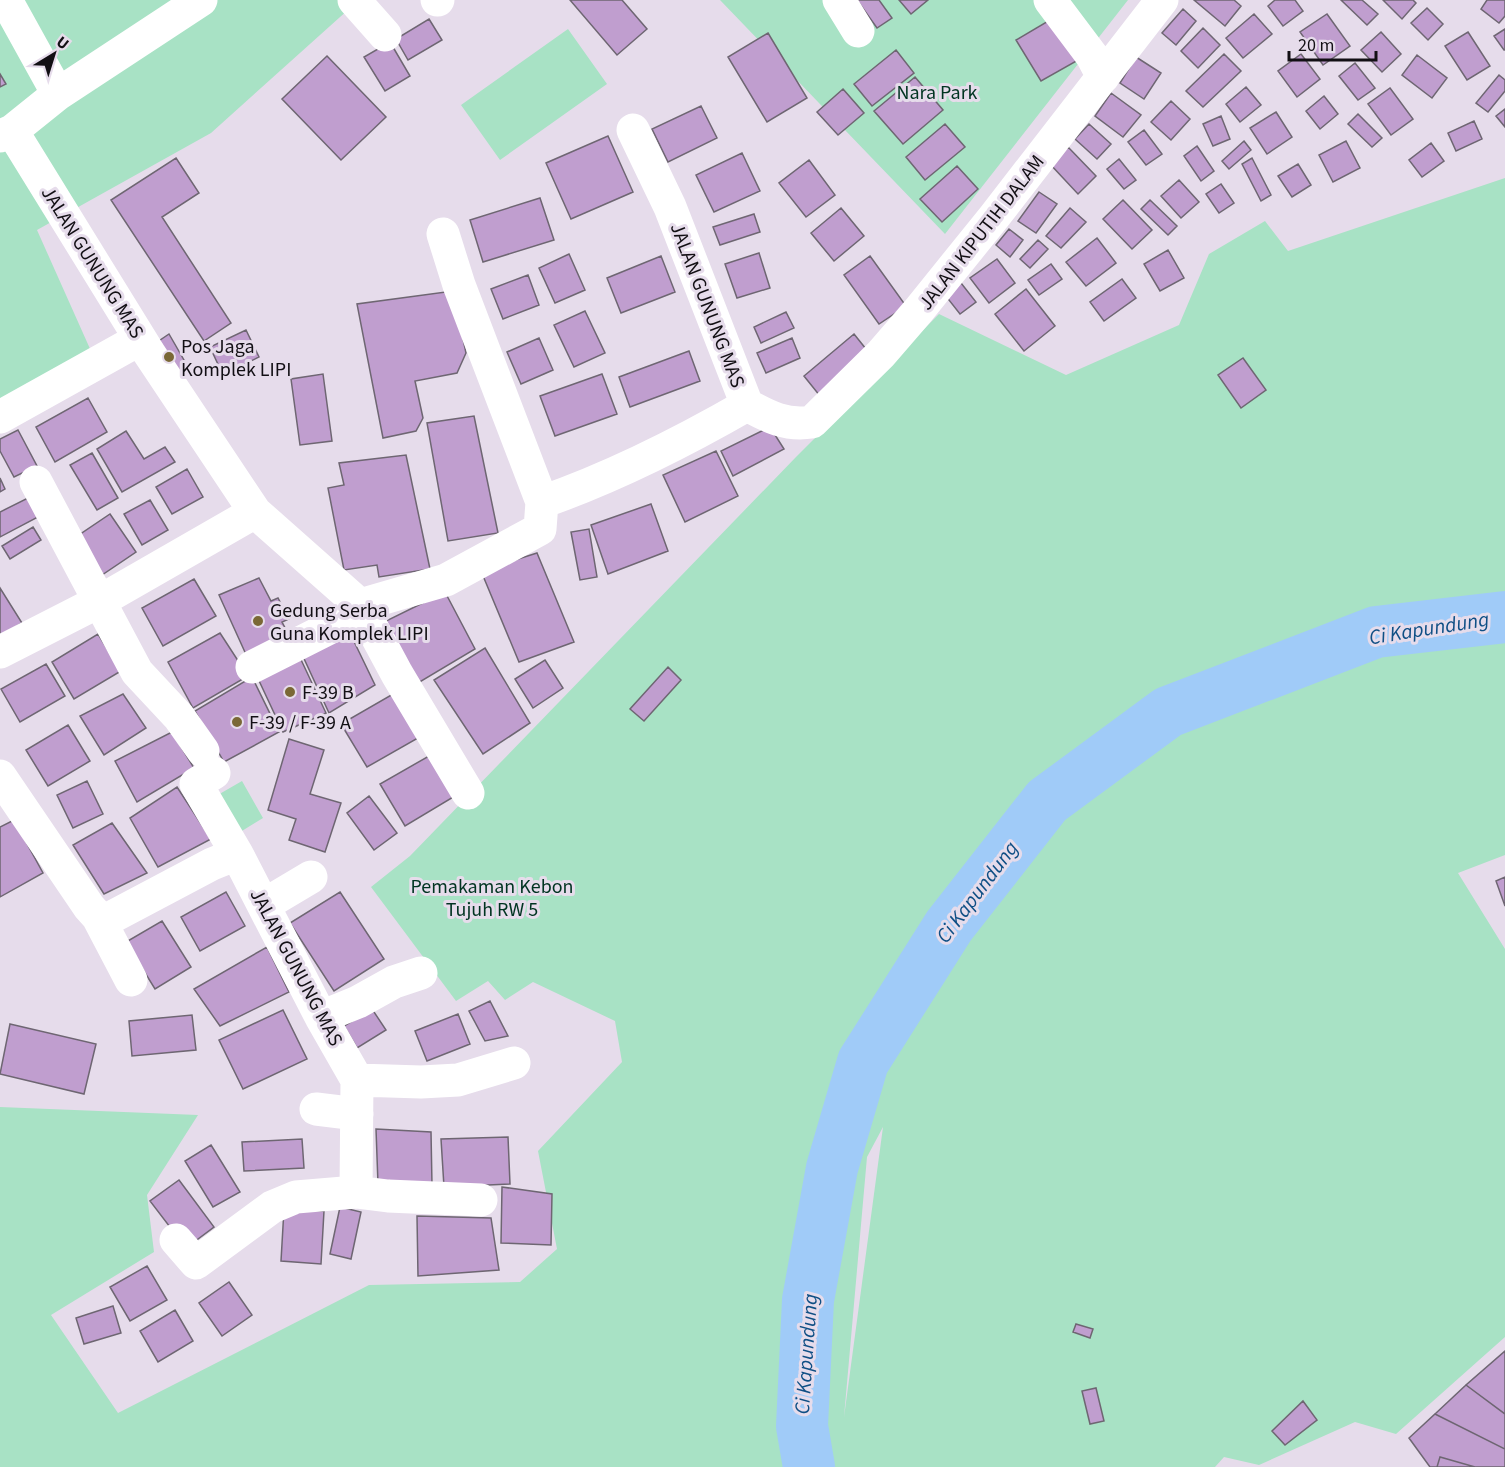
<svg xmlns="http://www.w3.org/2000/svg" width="1505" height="1467" font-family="'Source Sans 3',sans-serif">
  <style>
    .green { fill: #a8e2c5; fill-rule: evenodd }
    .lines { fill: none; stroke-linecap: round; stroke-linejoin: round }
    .river { stroke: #a0cbf8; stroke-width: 52 }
    .building { fill: #c09ecf; stroke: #6e6672; stroke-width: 1.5 }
    .minor { stroke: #fff; stroke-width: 33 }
    .poi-dot { fill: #7a6836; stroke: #e6dceb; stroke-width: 2 }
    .labels { text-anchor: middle; stroke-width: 6; stroke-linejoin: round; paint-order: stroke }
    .park-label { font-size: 20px; fill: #003421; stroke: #e6dceb }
    .street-label { font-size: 20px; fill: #120f14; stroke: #e6dceb }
    .poi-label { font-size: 20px; fill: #120f14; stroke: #e6dceb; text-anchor: start }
    .water-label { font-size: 21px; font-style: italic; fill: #0f4f85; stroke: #e6dceb }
  </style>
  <rect width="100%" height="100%" fill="#e6dceb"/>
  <path class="green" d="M0,0H359L211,133L37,230L91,351L0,404Z
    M720,0H1128L945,234Z
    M568,29L607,84L500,160L461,105Z
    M1505,178V855L1458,873L1505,949V1337L1396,1434L1355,1422L1259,1465L1224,1457L1215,1467H0V1107L198,1115L147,1195L154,1252L51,1315L118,1413L369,1285L520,1282L557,1249L538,1151L622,1062L615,1021L533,982L505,1000L488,981L456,1001L371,887L410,856L796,457L939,314L1066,375L1179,325L1209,254L1265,221L1288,251ZM883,1127L844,1417L867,1157Z
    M242,781L263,818L237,834L216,796Z"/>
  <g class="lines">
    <path class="river" d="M809,1467L802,1426L808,1300L832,1168L863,1062L949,926L1047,801L1168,712L1376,632L1505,617"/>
  </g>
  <path class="building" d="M570,0H622L647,29L617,55Z
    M857,0H879L892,18L877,28Z
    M899,0H928L911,14Z
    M1194,0H1234L1241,6L1225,26Z
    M1275,0H1295L1303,11L1283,26L1268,6Z
    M1341,0H1362L1378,14L1367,25Z
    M1383,0H1413L1416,3L1402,19Z
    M1487,0H1505V16L1499,23L1481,9Z
    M1427,8L1443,24L1428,40L1411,23Z
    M1183,9L1196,21L1176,45L1162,33Z
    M1254,14L1272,34L1243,58L1226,38Z
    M1327,14L1350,46L1323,65L1300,32Z
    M1055,17L1080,59L1041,81L1016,40Z
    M429,19L442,40L408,60L396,39Z
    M1203,28L1220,45L1198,68L1181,51Z
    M1505,29V50H1504L1494,36Z
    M1381,32L1401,54L1382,72L1361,50Z
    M1468,32L1490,66L1467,80L1445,46Z
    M768,33L807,98L767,122L728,57Z
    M390,42L410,76L385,91L364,57Z
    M896,50L914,73L872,106L854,84Z
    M1224,54L1241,71L1203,107L1186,91Z
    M1301,54L1320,79L1297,97L1278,71Z
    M1417,55L1447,78L1432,98L1402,75Z
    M327,56L386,117L341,160L282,99Z
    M1136,57L1161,73L1144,99L1120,83Z
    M1355,63L1375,88L1358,100L1339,76Z
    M0,74L6,84L0,87Z
    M1499,75L1505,80V91L1488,112L1476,103Z
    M915,77L943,110L903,144L874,111Z
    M1246,87L1261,105L1240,122L1226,104Z
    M1390,88L1413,119L1391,135L1368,104Z
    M843,89L864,113L838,135L817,112Z
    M1111,93L1141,115L1123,137L1095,116Z
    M1324,96L1338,114L1320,129L1306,111Z
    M1171,101L1190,119L1171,140L1151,122Z
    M701,106L717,138L668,162L652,129Z
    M1505,109V127L1496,116Z
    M1276,112L1292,137L1267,154L1250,128Z
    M1358,114L1382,138L1372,147L1348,124Z
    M1221,116L1230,139L1213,146L1203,124Z
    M1474,121L1482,139L1456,151L1448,133Z
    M945,124L965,147L925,180L906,157Z
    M1089,124L1111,144L1097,159L1075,139Z
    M1144,130L1162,154L1146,165L1128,142Z
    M608,136L633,192L571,219L546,163Z
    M1244,141L1251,150L1229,169L1222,161Z
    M1346,141L1360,168L1333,182L1319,155Z
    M1431,143L1444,161L1422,177L1409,160Z
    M1197,146L1214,171L1201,181L1184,156Z
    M1068,147L1096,176L1078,194L1050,164Z
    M742,153L760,191L714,212L696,175Z
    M176,158L199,193L162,217L231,323L204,341L111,200Z
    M1252,158L1271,195L1261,201L1242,164Z
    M1119,159L1136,180L1124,189L1107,169Z
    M809,160L835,195L806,217L779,183Z
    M1298,164L1311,185L1292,197L1278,176Z
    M957,166L978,189L942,222L920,199Z
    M1179,180L1199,202L1181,218L1161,196Z
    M1221,184L1234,203L1219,213L1206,194Z
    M1039,192L1057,204L1036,233L1018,221Z
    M540,198L554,240L483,262L470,220Z
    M1123,200L1152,230L1132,249L1103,219Z
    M1150,200L1177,226L1168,235L1141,209Z
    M841,208L864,236L834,261L811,233Z
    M1070,208L1086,222L1061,248L1046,236Z
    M754,214L760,232L720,245L713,227Z
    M1009,229L1023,240L1010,257L996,245Z
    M1097,238L1116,263L1086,286L1066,262Z
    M1038,240L1048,249L1030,268L1020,259Z
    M1168,250L1184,278L1160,291L1144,264Z
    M759,253L770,288L737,298L725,264Z
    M569,254L585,290L555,303L539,268Z
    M661,256L675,292L621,313L607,278Z
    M870,256L906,306L879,324L844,275Z
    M997,259L1015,283L989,303L970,278Z
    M1051,264L1062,279L1039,295L1028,280Z
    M528,275L539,305L503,319L491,289Z
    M1122,279L1136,298L1104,321L1090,302Z
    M961,283L976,302L960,314L945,295Z
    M1026,289L1055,326L1024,351L995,314Z
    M453,291L466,353L457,373L415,381L423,418L416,431L383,438L357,304Z
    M585,311L605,353L574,367L554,325Z
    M786,312L794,328L761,343L754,327Z
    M246,330L259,357L223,375L210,347Z
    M169,334L188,367L170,379L150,347Z
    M854,334L870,354L820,396L804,376Z
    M539,338L553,370L521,384L507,352Z
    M792,338L800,358L766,373L757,353Z
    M689,351L700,381L630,407L619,377Z
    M1243,358L1266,390L1241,408L1218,375Z
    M323,374L332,441L300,445L291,379Z
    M602,374L617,414L555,436L540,396Z
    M88,398L107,432L55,462L36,427Z
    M474,416L498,533L448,541L427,423Z
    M770,427L784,449L733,476L721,451Z
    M18,430L37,466L14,477L0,451V439Z
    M126,431L144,459L165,447L175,462L122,492L97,449Z
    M716,451L738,496L685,522L663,475Z
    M92,453L118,498L97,510L70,465Z
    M406,455L430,569L379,577L377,565L344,570L328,488L344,485L339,463Z
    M187,469L203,497L172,514L156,487Z
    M0,478L5,489L0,492Z
    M28,498L38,517L0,537V512Z
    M150,500L168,530L142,545L124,514Z
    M651,504L668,551L608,574L591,525Z
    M110,514L136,552L102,575L76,537Z
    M33,527L41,540L10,559L2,546Z
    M589,529L597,577L580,580L571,532Z
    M537,553L574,642L519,662L481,571Z
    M259,578L271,601L278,598L289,619L282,622L291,639L249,661L219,595Z
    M194,579L216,616L163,646L142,608Z
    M0,588L22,623L0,637Z
    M445,592L475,649L418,683L386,621Z
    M348,629L375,685L329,713L301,652Z
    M220,633L248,676L193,708L168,662Z
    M98,634L121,671L74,699L52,662Z
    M485,648L530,723L483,754L434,680Z
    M296,649L326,713L283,732L254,670Z
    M545,660L563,688L533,708L515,679Z
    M46,664L65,696L20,722L1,689Z
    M668,667L681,680L644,721L630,709Z
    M252,677L279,732L224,762L195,711Z
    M123,694L146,728L104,755L80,716Z
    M393,694L418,738L367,767L341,724Z
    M68,725L90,761L48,786L26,750Z
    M172,732L194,768L137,802L115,761Z
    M289,739L324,750L310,794L341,803L325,852L289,840L296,819L268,810Z
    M436,752L460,793L405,826L380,784Z
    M87,781L103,814L73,828L57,795Z
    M177,787L211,839L158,867L130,818Z
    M369,796L397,833L374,850L347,813Z
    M14,820L43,873L0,897V827Z
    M112,823L147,873L104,894L73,845Z
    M1505,877V906L1496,881Z
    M226,892L245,926L200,951L181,917Z
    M340,892L384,959L334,991L290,923Z
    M162,921L191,967L155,989L126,942Z
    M267,947L289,992L220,1026L194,989Z
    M490,1001L508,1036L485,1041L469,1011Z
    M372,1009L386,1030L357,1048L344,1026Z
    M283,1010L307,1059L243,1089L219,1040Z
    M458,1014L470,1044L427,1061L415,1031Z
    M192,1015L196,1050L132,1056L129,1021Z
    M10,1024L96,1044L84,1094L0,1074Z
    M376,1129L431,1132L432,1185L378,1184Z
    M508,1137L510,1184L444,1187L441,1139Z
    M302,1139L304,1168L244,1171L242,1142Z
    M211,1145L240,1192L213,1207L185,1161Z
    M179,1180L214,1227L186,1248L150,1201Z
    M502,1187L552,1194L551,1245L501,1243Z
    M340,1207L361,1212L351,1259L330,1254Z
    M284,1209L324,1211L321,1264L281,1261Z
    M417,1216L491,1218L499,1270L418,1276Z
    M147,1266L167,1300L130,1321L110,1287Z
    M229,1282L252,1315L222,1336L199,1303Z
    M113,1306L121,1333L84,1344L76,1318Z
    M175,1310L193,1341L158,1362L140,1331Z
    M1076,1324L1093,1329L1090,1338L1073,1332Z
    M1505,1351V1414L1466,1385Z
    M1466,1385L1505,1414V1449L1435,1414Z
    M1096,1388L1104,1421L1090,1424L1082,1391Z
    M1303,1401L1317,1420L1285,1445L1272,1431Z
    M1435,1414L1505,1449V1467H1475L1440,1457L1437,1467H1430L1409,1438Z
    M1440,1457L1475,1467H1437Z"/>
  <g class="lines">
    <path class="minor" d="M6,0L58,94
      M354,0L385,35
      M437,0H438
      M839,0L858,31
      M1050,0L1092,56L1103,77
      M12,131L149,353L255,512L360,605L397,674L468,793
      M0,136L12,131L58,94L201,0
      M747,405C769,417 786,426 812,422L881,354L919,310L994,217L1162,0
      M0,417L140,339
      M36,482L137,672L179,717L203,751
      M542,502C614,477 681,443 747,405L670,207L633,130
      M360,605L446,580L540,529L542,502L459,285L443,234
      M0,652L100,601L255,512
      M252,667L363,611
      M214,773L196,784L237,854
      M0,776L89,907L98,917L110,918L212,864L237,854L321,1017L357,1080L356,1192
      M264,905L311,877
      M98,917L131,980
      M321,1017L358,1002L394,982L421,973
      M357,1080L421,1082L458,1080L514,1063
      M316,1109L357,1114
      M176,1240L196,1263L272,1207L296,1197L356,1192L388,1196L481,1200"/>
  </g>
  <g class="poi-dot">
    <circle cx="169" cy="357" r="6"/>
    <circle cx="258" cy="621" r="6"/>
    <circle cx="290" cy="692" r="6"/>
    <circle cx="237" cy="722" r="6"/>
  </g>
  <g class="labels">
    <g class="park-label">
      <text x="937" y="99">Nara Park</text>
      <text x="492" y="893">Pemakaman Kebon<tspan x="492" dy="23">Tujuh RW 5</tspan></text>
    </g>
    <g class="street-label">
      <text transform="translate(981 232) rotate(-52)" y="7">JALAN KIPUTIH DALAM</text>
      <text transform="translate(93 262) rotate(58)" y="7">JALAN GUNUNG MAS</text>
      <text transform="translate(708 305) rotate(69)" y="7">JALAN GUNUNG MAS</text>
      <text transform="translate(297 967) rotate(62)" y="7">JALAN GUNUNG MAS</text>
    </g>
    <g class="poi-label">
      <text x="181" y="353">Pos Jaga<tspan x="181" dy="23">Komplek LIPI</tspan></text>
      <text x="270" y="617">Gedung Serba<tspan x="270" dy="23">Guna Komplek LIPI</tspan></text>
      <text x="302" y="699">F-39 B</text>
      <text x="249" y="729">F-39 / F-39 A</text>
    </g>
    <g class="water-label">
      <text transform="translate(1429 628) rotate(-9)" y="7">Ci Kapundung</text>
      <text transform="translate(977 892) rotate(-53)" y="7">Ci Kapundung</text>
      <text transform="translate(806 1354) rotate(-86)" y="7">Ci Kapundung</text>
    </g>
  </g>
  <g transform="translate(54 54) rotate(38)" stroke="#e6dceb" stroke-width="4.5" paint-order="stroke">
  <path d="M0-4.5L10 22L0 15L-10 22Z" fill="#120f14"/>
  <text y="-9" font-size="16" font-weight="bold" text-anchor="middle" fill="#120f14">U</text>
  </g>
  <path d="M1289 51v9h87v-9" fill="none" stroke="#120f14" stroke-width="3"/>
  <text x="1298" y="51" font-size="18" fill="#120f14" stroke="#e6dceb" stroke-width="4.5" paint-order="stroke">20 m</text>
</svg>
